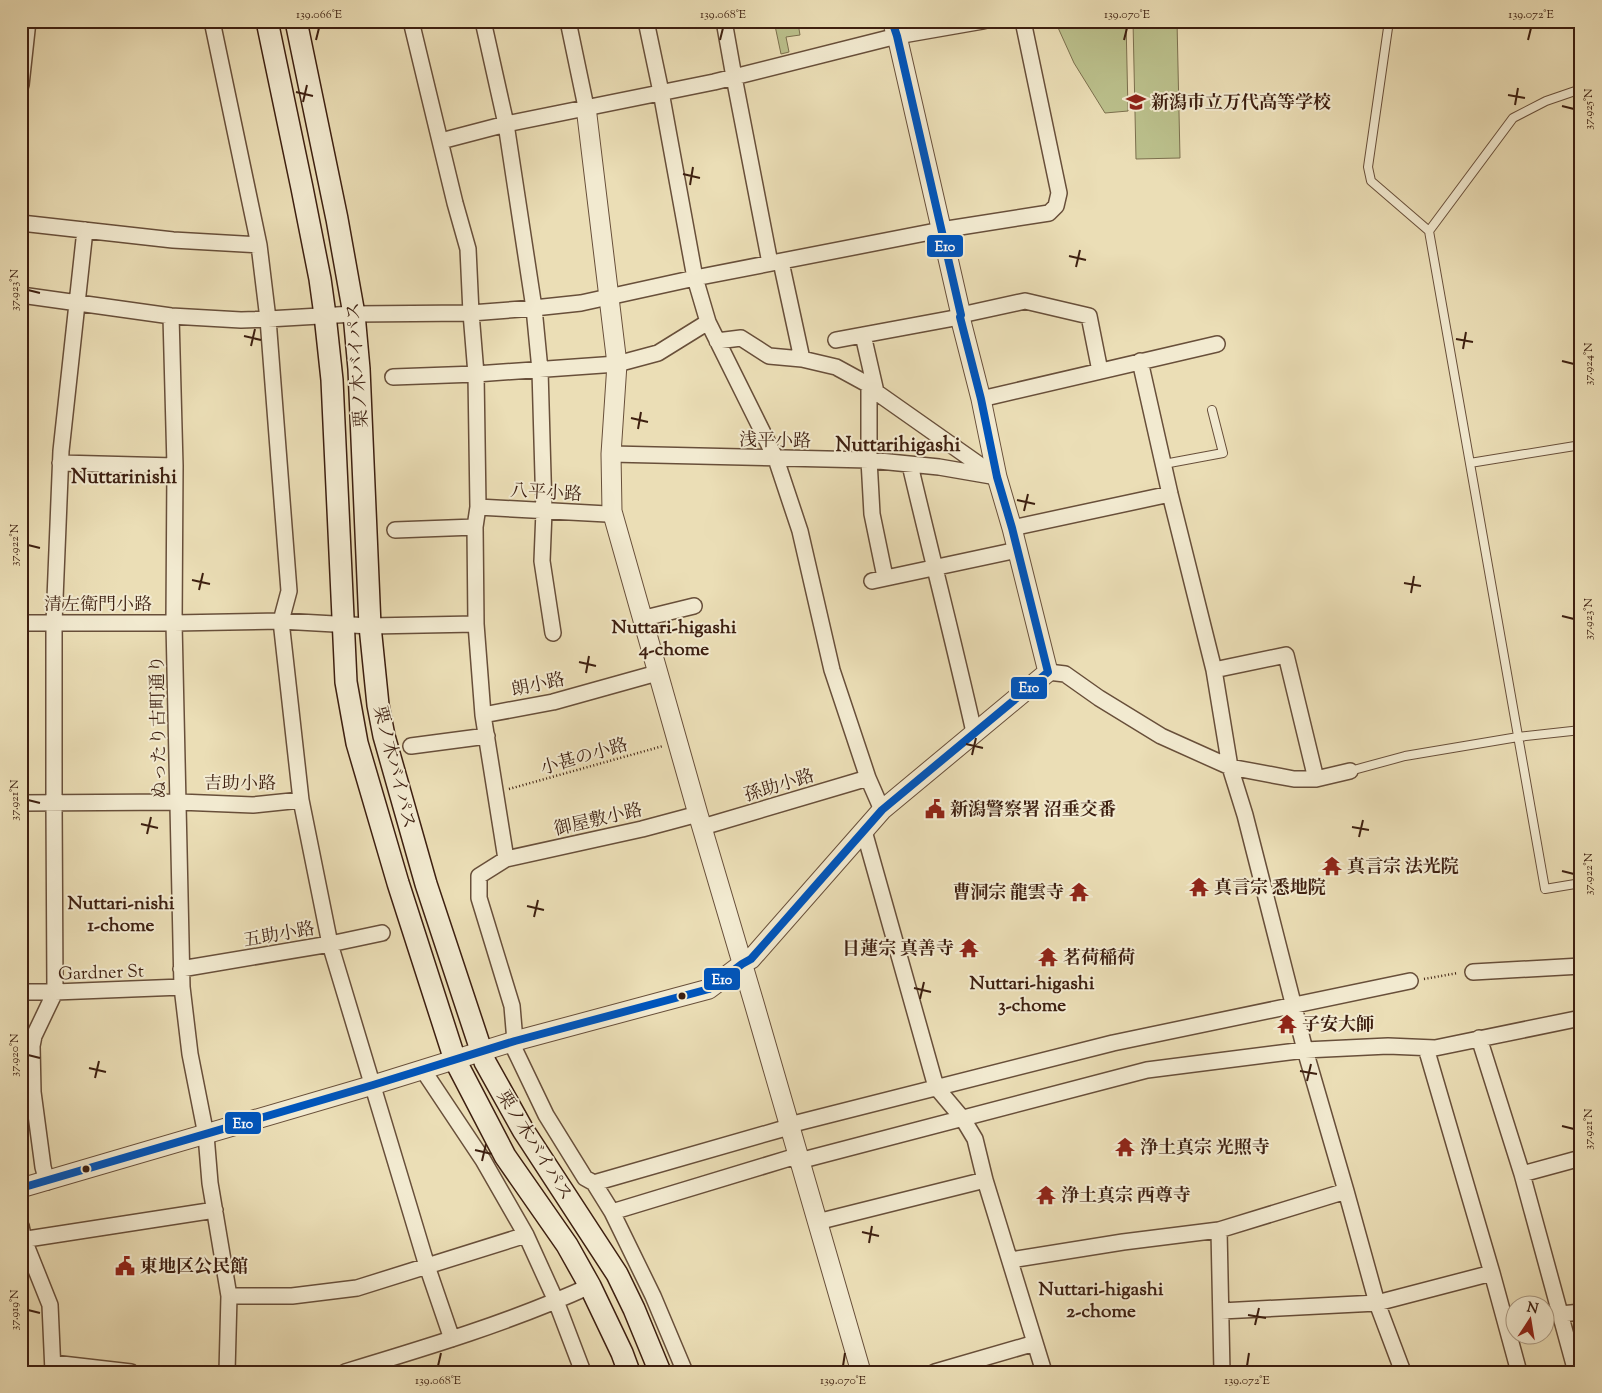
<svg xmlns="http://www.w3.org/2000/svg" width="1602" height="1393" font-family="'Sorts Mill Goudy','Noto Serif JP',serif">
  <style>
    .green { fill: #bbc08c; stroke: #7c704e }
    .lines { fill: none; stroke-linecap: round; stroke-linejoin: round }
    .service-casing { stroke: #684f3a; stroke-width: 10 }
    .minor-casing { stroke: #684f3a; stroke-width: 18 }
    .tertiary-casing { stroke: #684f3a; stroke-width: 21 }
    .secondary-casing { stroke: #3d1f10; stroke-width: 24 }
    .path { stroke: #3d1f10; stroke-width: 2.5; stroke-dasharray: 1 2.5; stroke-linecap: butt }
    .service { stroke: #f2ead0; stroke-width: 8 }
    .minor { stroke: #f2ead0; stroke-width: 15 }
    .tertiary { stroke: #f2ead0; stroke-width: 19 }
    .secondary { stroke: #f2ead0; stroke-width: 21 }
    .bus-1-casing { stroke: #f2ead0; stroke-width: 11 }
    .bus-1 { stroke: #05b; stroke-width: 8 }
    .ticks { fill: none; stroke: #3d1f10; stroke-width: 2 }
    .bus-dot { fill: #3d1f10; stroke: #f2ead0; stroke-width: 2 }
    .labels { text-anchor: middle; stroke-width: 4; stroke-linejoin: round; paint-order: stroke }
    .poi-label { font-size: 18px; font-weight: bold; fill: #3d1f10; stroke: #f2ead0; text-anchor: start }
    .street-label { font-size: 18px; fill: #3d1f10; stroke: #f2ead0 }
    .neighbourhood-label { font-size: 19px; font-weight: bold; fill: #3d1f10; stroke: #f2ead0 }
    .quarter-label { font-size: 20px; font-weight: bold; fill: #3d1f10; stroke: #f2ead0 }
    .line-badge { stroke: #f2ead0; stroke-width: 2 }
    .badge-label { font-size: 14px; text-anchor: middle; font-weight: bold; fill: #fff }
    .neatline { fill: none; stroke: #3d1f10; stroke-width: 2 }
    .ticks-label { font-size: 12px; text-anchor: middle; fill: #3d1f10 }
  </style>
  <rect width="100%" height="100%" fill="#ebdeb6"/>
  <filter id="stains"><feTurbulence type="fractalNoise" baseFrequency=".004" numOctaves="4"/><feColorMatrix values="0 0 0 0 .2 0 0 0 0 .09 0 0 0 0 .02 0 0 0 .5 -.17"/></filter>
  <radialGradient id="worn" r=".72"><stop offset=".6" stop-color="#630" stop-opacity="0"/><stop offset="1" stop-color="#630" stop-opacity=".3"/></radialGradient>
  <path class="green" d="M774,21H805L799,29L800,35L786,37L789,52L781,54Z
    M1055,21H1126L1128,111L1105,113L1074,63Z
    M1133,21H1177L1180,158L1136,159Z"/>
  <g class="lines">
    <defs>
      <path id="service" d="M1389,21L1368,167L1371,181L1429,231
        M1581,89L1546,101L1513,118L1429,231L1545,889L1581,883
        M1470,463L1581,445
        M1164,464L1223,453L1212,410
        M1350,771L1405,756L1518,737L1581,730"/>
      <path id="minor" d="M212,21L259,245L268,319L289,591L281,621L301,800L330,944L427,1266L452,1339
        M411,21L455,203L468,249L471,313L476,374L478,507L475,527L476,624L483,715L506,859
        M483,21L506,124L534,308L540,370L544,511L542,561L553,633
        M568,21L586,107
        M646,21L661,92L695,278L708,322L776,459L800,531L832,670L868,778L882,810
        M724,21L734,77L770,263
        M21,85L28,21
        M441,141L506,124L714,82L897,36L983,21
        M21,223L173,240L259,245
        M781,262L802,359
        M21,295L171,316L241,320L268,319L354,314L471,313L534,308L581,303L695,278L941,230L1049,213L1056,206L1059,193L1023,21
        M961,315L1025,301L1089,316L1100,371
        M171,316L175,466L174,623L182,987L190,1054L206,1135L210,1183L229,1296L227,1372
        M863,335L876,392
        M836,340L960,317
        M717,341L741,338L769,356L802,359L836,367L869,385L876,392L994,475
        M1140,361L1170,494L1214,670L1230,767L1245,815L1305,1050L1346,1191L1377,1303L1403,1372
        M393,377L476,374L617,364L658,353L708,322
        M869,385V460L872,514L885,577
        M981,399L1217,344
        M611,454L869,460L939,467L997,477
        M60,463L175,466
        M910,465C931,554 954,643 974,732
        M478,507L607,514L612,511
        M1012,528L1170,494
        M395,530L475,527
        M872,581L1017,550
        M644,621L649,617L694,606
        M21,623H174L281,621L370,626L476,624
        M1214,670L1286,655L1316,779
        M1048,672L1065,674L1099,698L1161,736L1230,767L1294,779H1316L1350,771
        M483,715L553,702L657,673
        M411,746L487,736
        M21,803L179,802L253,805L301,800
        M864,831L936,1087L963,1119L975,1139L985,1180L1044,1372
        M704,832L706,826L868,778
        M181,969L330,944L382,933
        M1473,972L1581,966
        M21,992H55L182,987
        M1479,1038L1522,1174L1576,1372
        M515,1041L512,1006L479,898V876L506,859L642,829L698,814
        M511,1042L546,1115L585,1178L594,1183L612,1212L653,1296L685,1372
        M1426,1048L1492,1273
        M423,1070L483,1160L526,1235L556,1301L583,1372
        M1522,1174L1581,1158
        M47,1182L43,1167L33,1092L32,1046L34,1036L55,992L54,804V623L57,550L61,451L85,230
        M594,1183L782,1129L789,1125L1113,1043L1410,981
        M612,1212L790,1158L799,1161L1147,1070L1305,1050L1388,1046L1435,1048L1581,1018
        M817,1222L985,1180
        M21,1226L24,1240L50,1305L53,1372
        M21,1240L215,1210
        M1010,1260L1123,1242L1219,1230
        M229,1296H292L357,1288L526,1235
        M1221,1311L1377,1303L1492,1273L1519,1372
        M1561,1314L1581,1312
        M53,1363L131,1372
        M345,1372C428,1347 511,1322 590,1286
        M935,1372L1035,1343
        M1222,1372L1219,1230L1346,1191"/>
      <path id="tertiary" d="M586,107L617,364L611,454L612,511L698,814L754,1003L861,1372
        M21,1188L373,1085L515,1041L709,989L742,964L751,959L882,810L1048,672L1012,528L997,477L981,399L960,317L961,315L897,36L892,21"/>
      <path id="secondary" d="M267,21L302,188L320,279L325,315L332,380L346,682L357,743L398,883L455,1060L505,1156L567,1245L590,1286L622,1353L629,1372
        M296,21L337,219L354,314L359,369L370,626L378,705L384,736L426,884L485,1062L523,1130L617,1274L634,1309L660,1372"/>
    </defs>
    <use href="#service" class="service-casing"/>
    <use href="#minor" class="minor-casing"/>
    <use href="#tertiary" class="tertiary-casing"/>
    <use href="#secondary" class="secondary-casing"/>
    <path class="path" d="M509,789L663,746
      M1424,979L1458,973"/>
    <use href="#service" class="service"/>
    <use href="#minor" class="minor"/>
    <use href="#tertiary" class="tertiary"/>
    <use href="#secondary" class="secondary"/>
    <defs>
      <path id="bus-1" d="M21,1188L373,1085L515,1041L709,989L742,964L751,959L882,810L1048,672L1012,528L997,477L981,399L960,317L961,315L897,36L892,21"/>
    </defs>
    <use href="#bus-1" class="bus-1-casing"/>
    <use href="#bus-1" class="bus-1"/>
  </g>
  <path class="ticks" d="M316,40L319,28M720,40L723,28M1124,40L1127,28M1528,40L1531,28M296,92L313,96M1508,95L1525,98M303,102L307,85M1515,105L1518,88M1562,106L1574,109M683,174L700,178M690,185L693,167M1069,256L1086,260M1076,267L1080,250M28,290L40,293M244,336L261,340M1456,339L1473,342M251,346L255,329M1463,349L1466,332M1562,361L1574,364M631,418L648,422M638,429L641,412M1017,500L1035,504M1024,511L1028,494M28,545L40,548M192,580L210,584M1404,583L1421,586M199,590L203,573M1411,593L1414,576M1562,616L1574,619M579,662L596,666M586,673L589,656M966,744L983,748M972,755L976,738M28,800L40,803M141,824L158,828M1352,827L1369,830M147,834L151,817M1359,837L1363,820M1562,871L1574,874M527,906L544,910M534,917L538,900M914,988L931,992M920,999L924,982M28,1055L40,1058M89,1068L106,1072M1300,1071L1317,1074M95,1078L99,1061M1307,1081L1311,1064M1562,1126L1574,1129M475,1150L492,1154M482,1161L486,1144M862,1232L879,1236M869,1243L872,1226M28,1310L40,1313M1248,1315L1266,1318M1255,1325L1259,1308M438,1366L441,1353M843,1366L845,1353M1247,1366L1249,1353"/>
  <defs>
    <symbol id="school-bare" viewBox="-9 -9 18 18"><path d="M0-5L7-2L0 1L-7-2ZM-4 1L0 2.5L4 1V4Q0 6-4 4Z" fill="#8f2418" stroke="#f2ead0" stroke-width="2.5" paint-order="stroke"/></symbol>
    <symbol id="civic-bare" viewBox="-9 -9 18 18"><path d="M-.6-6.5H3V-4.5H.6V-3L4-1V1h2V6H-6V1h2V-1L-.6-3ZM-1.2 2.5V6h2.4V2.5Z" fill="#8f2418" stroke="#f2ead0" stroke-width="2.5" paint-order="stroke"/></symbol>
    <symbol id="temple-bare" viewBox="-9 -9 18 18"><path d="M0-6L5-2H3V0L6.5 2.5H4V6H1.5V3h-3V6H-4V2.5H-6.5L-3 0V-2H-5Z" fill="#8f2418" stroke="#f2ead0" stroke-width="2.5" paint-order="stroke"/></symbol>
  </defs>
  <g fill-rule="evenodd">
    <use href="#school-bare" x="1122" y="88" width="28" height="28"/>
    <use href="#civic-bare" x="921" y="795" width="28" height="28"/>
    <use href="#temple-bare" x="1318" y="852" width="28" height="28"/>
    <use href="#temple-bare" x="1185" y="873" width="28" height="28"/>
    <use href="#temple-bare" x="1065" y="878" width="28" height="28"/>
    <use href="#temple-bare" x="955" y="934" width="28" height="28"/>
    <use href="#temple-bare" x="1034" y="943" width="28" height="28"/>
    <use href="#temple-bare" x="1273" y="1010" width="28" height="28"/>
    <use href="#temple-bare" x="1111" y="1133" width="28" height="28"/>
    <use href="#temple-bare" x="1032" y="1181" width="28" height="28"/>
    <use href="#civic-bare" x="111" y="1252" width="28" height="28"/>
  </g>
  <g class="bus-dot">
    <circle cx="682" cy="996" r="4.5"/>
    <circle cx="86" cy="1169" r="4.5"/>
  </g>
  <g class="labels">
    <g class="poi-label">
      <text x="1151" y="108">新潟市立万代高等学校</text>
      <text x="950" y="815">新潟警察署 沼垂交番</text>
      <text x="1347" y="872">真言宗 法光院</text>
      <text x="1214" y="893">真言宗 悉地院</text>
      <text x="1064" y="898" text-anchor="end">曹洞宗 龍雲寺</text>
      <text x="954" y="954" text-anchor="end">日蓮宗 真善寺</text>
      <text x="1063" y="963">茗荷稲荷</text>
      <text x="1302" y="1030">子安大師</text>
      <text x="1140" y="1153">浄土真宗 光照寺</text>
      <text x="1061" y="1201">浄土真宗 西尊寺</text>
      <text x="140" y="1272">東地区公民館</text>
    </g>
    <g class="street-label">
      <text transform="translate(357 365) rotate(-94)" y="6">栗ノ木バイパス</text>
      <text transform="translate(775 440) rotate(1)" y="6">浅平小路</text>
      <text transform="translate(546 492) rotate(3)" y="6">八平小路</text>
      <text x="98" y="610">清左衛門小路</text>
      <text transform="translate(538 684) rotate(-12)" y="6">朗小路</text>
      <text transform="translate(158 727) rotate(-91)" y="6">ぬったり古町通り</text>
      <text transform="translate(584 756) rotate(-16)" y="6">小甚の小路</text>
      <text transform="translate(395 767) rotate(76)" y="6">栗ノ木バイパス</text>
      <text x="240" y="789">吉助小路</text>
      <text transform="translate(779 785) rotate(-17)" y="6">孫助小路</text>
      <text transform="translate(598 819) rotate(-13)" y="6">御屋敷小路</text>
      <text transform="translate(279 934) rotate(-10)" y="6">五助小路</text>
      <text transform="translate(101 972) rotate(-2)" y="6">Gardner St</text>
      <text transform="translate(535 1145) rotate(58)" y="6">栗ノ木バイパス</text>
    </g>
    <g class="neighbourhood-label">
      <text x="674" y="633">Nuttari-higashi<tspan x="674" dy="22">4-chome</tspan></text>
      <text x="121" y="909">Nuttari-nishi<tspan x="121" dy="22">1-chome</tspan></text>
      <text x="1032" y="989">Nuttari-higashi<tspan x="1032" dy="22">3-chome</tspan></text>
      <text x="1101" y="1295">Nuttari-higashi<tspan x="1101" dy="22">2-chome</tspan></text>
    </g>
    <g class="quarter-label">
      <text x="898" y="451">Nuttarihigashi</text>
      <text x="124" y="483">Nuttarinishi</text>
    </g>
  </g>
  <g class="line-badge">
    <rect x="926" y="234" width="38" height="24" rx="5" fill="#05b"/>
    <rect x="1010" y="676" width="38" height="24" rx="5" fill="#05b"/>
    <rect x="703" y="967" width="38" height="24" rx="5" fill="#05b"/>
    <rect x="224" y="1111" width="38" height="24" rx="5" fill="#05b"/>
  </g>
  <g class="badge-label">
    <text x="945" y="251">E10</text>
    <text x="1029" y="692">E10</text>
    <text x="722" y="984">E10</text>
    <text x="243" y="1128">E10</text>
  </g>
  <rect width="1602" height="1393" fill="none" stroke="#ebdeb6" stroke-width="55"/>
  <g transform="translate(1530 1320) rotate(12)"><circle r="24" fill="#f2ead0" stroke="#aa9983"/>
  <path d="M0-4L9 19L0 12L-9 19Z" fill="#8f2418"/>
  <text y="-8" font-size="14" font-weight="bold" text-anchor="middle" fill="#3d1f10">N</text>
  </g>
  <rect x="28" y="28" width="1546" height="1338" class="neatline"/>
  <g class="ticks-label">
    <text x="319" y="18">139.066°E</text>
    <text x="723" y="18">139.068°E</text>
    <text x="1127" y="18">139.070°E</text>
    <text x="1531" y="18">139.072°E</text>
    <text transform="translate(1588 109) rotate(-90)" y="4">37.925°N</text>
    <text transform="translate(14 290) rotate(-90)" y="4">37.923°N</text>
    <text transform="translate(1588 364) rotate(-90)" y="4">37.924°N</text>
    <text transform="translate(14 545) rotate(-90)" y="4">37.922°N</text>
    <text transform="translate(1588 619) rotate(-90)" y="4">37.923°N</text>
    <text transform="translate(14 800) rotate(-90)" y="4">37.921°N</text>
    <text transform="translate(1588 874) rotate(-90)" y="4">37.922°N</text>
    <text transform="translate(14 1055) rotate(-90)" y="4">37.920°N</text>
    <text transform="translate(1588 1129) rotate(-90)" y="4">37.921°N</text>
    <text transform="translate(14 1310) rotate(-90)" y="4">37.919°N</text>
    <text x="438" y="1384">139.068°E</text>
    <text x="843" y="1384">139.070°E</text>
    <text x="1247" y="1384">139.072°E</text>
  </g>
  <rect width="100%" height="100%" filter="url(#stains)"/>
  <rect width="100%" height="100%" fill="url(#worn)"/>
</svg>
